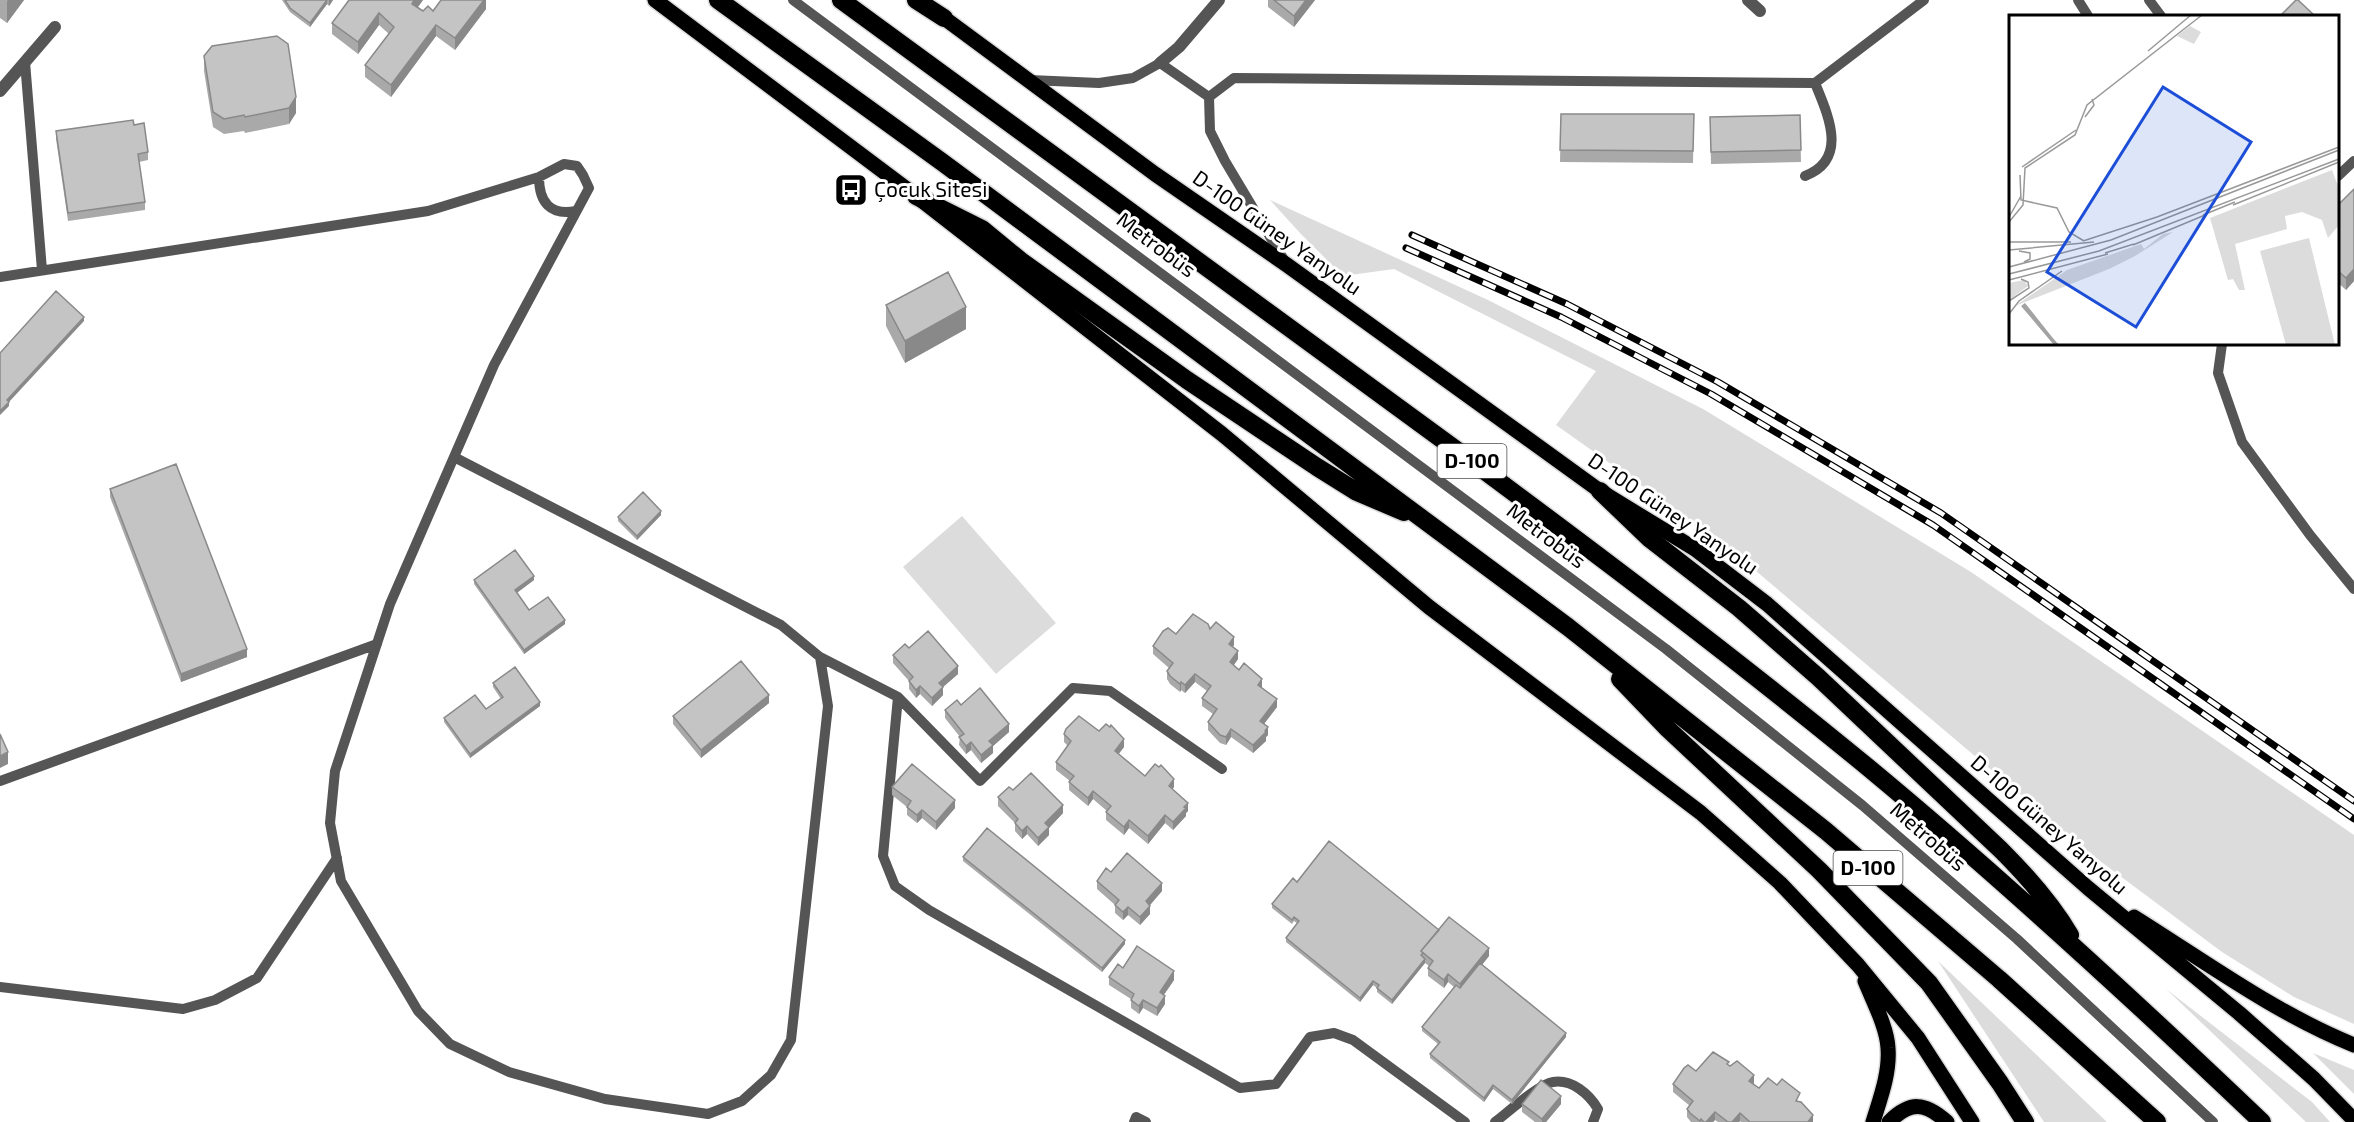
<svg xmlns="http://www.w3.org/2000/svg" width="2354" height="1122" font-family="'Exo 2',sans-serif">
  <style>
    .green { fill: #dcdcdc }
    .lines { fill: none; stroke-linecap: round; stroke-linejoin: round }
    .primary-casing { stroke: #dbdbdb; stroke-width: 18 }
    .highway-casing { stroke: #dbdbdb; stroke-width: 21 }
    .lane { stroke: #555; stroke-width: 10 }
    .street { stroke: #555; stroke-width: 12 }
    .primary { stroke: #000; stroke-width: 15 }
    .highway { stroke: #000; stroke-width: 18 }
    .rail-casing { stroke: #000; stroke-width: 7 }
    .rail { stroke: #fff; stroke-width: 4.5; stroke-dasharray: 14; stroke-linecap: butt }
    .wall { fill: #a9a9a9 }
    .shaded-wall { fill: #898989 }
    .building { fill: #c4c4c4; stroke: #898989; stroke-width: 1.5 }
    .labels { text-anchor: middle; stroke-width: 6; stroke-linejoin: round; paint-order: stroke }
    .shield { fill: #fff; stroke: #4c4c4c; stroke-width: 1.5 }
    .shield-label { font-size: 20px; font-weight: bold; fill: #000 }
    .poi-label { font-size: 21px; fill: #000; stroke: #fff; text-anchor: start }
    .street-label { font-size: 21px; fill: #000; stroke: #fff }
    .inset-road { fill: none; stroke: #999; stroke-width: 1.5 }
    .view { fill: #1d4ed8; fill-opacity: 0.15; stroke: #1d4ed8; stroke-width: 3 }
    .inset-edge { fill: none; stroke: #000; stroke-width: 3 }
  </style>
  <rect width="100%" height="100%" fill="#fff"/>
  <path class="green" d="M1270,200L1488,300L1703,409L1971,572L2354,835V1024L2294,997L2222,952L2092,855L1724,544L1556,425L1596,371L1394,269L1343,276L1300,233Z
    M962,516L1056,623L996,674L903,567Z
    M1938,961L2107,1122H2044Z
    M2166,989L2312,1102L2330,1122H2306Z
    M2313,1053L2354,1070V1094Z"/>
  <g class="lines">
    <defs>
      <path id="primary" d="M655,0L916,196L1222,434L1429,607L1701,813L1780,883L1858,965L1918,1038L1972,1122
        M936,12L1155,174L1287,265L1600,491L1695,549L1767,604L2088,888L2239,1013L2314,1079L2354,1120
        M2134,917C2206,962 2275,1013 2354,1045
        M1865,981C1873,1001 1887,1027 1888,1048C1890,1073 1880,1099 1873,1122
        M1889,1122C1910,1101 1925,1102 1947,1122"/>
      <path id="highway" d="M718,0L942,162L1568,627L1826,831L1999,979L2157,1122
        M841,0C1045,148 1249,296 1451,446C1593,551 1734,657 1870,769C2005,881 2135,1001 2262,1122
        M916,0L944,18
        M916,196L982,229L1021,261L1187,380L1317,467L1357,492L1404,512
        M1600,491L1650,539L1739,608L1818,677L2001,850C2027,876 2051,903 2070,935
        M1620,679L1668,729L1819,870L1929,983L2000,1083L2025,1122"/>
    </defs>
    <use href="#primary" class="primary-casing"/>
    <use href="#highway" class="highway-casing"/>
    <path class="lane" d="M793,0L1666,649L1862,805L2017,939L2213,1122
      M2078,0L2088,16
      M2149,0L2161,16
      M25,62L42,270
      M1030,80L1099,83L1133,78L1160,63L1209,97
      M1209,97L1234,78L1815,83L1924,0
      M1209,97L1210,131L1225,161L1284,260
      M1805,176C1849,159 1828,115 1815,83
      M2338,176L2354,161
      M539,177C539,202 550,216 576,211
      M0,277L428,211L539,177L564,164L577,166L583,175L589,188L494,365L390,604L335,771L330,823L341,881L418,1011L450,1044L509,1072L605,1099L708,1114L742,1101L771,1075L791,1040L828,706L820,657L781,625L454,457
      M2222,344L2218,373L2242,442L2310,535L2354,589
      M820,657L898,697L980,781L1073,688L1110,691L1222,769
      M898,697L883,856L895,886L929,910L1240,1088L1276,1084L1310,1037L1334,1033L1353,1040L1465,1122
      M0,781L377,644
      M0,987L183,1009L215,1000L257,978L337,858
      M1134,1122L1136,1117L1146,1122
      M1495,1122C1507,1113 1539,1084 1553,1082C1572,1079 1589,1094 1598,1109L1593,1122"/>
    <path class="street" d="M1748,0L1760,11
      M1160,63L1179,47L1219,0
      M0,91L55,27"/>
    <use href="#primary" class="primary"/>
    <use href="#highway" class="highway"/>
    <defs>
      <path id="rail" d="M1412,235L1567,304L1718,382L1941,513L2354,801
        M1406,248L1561,317L1711,394L1933,525L2354,819"/>
    </defs>
    <use href="#rail" class="rail-casing"/>
    <use href="#rail" class="rail"/>
  </g>
  <path class="wall" d="M0,0H24L7,23L0,18Z
    M282,0H333L329,6L327,4L310,27L290,12Z
    M349,0H423L418,7L423,11H433L486,0V9L455,50L436,36L391,97L365,77V65L389,34L379,25L358,54L332,34V23Z
    M1268,0H1315L1294,27L1268,7Z
    M204,56L296,113L289,124L245,133L244,131L224,134L213,127L204,71Z
    M1561,114H1694L1693,163L1560,162Z
    M1800,115L1801,162L1711,164L1710,117Z
    M134,125L148,152V160L139,162L145,202V210L68,221L56,139V131Z
    M2354,189V281L2346,290L2337,282V206Z
    M886,305L966,329L905,363L886,326Z
    M110,489L247,657L181,682L110,497Z
    M661,515L637,540L618,521V517Z
    M474,580H534L517,593L529,610L565,624L524,654L474,584Z
    M1210,629L1234,645L1233,647L1238,659L1234,665L1262,687V688L1277,707L1264,724L1268,735L1266,737V741L1253,753L1231,737L1226,745L1220,743L1208,730V722L1213,714L1202,706V698L1207,691L1195,682L1185,693L1181,690L1180,692L1170,684L1167,679V671L1169,668L1153,654V646L1176,634Z
    M909,648L958,674L943,687V695L932,706L920,694L916,698L909,689V681L893,663V655Z
    M493,683L540,706L470,758L444,722V718L486,709L501,699L493,687Z
    M769,703L701,758L673,724V716Z
    M961,705L1009,732L993,746V753L981,763L971,750L966,754L959,745L960,737L945,718V710Z
    M1099,731L1124,747L1118,754L1145,776L1174,787L1172,789L1188,811L1186,813V816L1173,830L1165,823L1148,844L1129,828L1124,835L1106,820V812L1107,811L1093,799L1088,806L1069,790V782L1070,781L1056,770V762L1068,746L1064,742V734Z
    M892,787L955,808L936,830L922,818L917,823L907,815V807L892,795Z
    M1013,790L1063,813L1049,828V835L1038,846L1027,834L1022,839L1015,831V823L998,806V797Z
    M963,857L1125,944L1102,972L963,861Z
    M1111,872L1162,891L1149,905L1150,914L1140,925L1128,915L1123,920L1115,913V905L1097,889V881Z
    M1297,882L1439,930L1489,956L1482,965L1566,1037L1512,1104L1493,1089L1484,1102L1430,1058V1054L1438,1044L1422,1031V1027L1454,987L1448,982L1444,988L1428,976V968L1429,966L1425,963L1392,1004L1377,992V988L1373,985L1360,1002L1286,942V938L1298,924L1294,921L1292,924L1272,908V904Z
    M1123,968L1174,980L1164,995L1165,1004L1157,1016L1143,1008L1139,1014L1131,1008V999L1109,985V977Z
    M1729,1065L1754,1083L1753,1084L1759,1088L1800,1102L1813,1122H1741L1740,1121L1739,1122H1718L1715,1120L1713,1122H1691L1687,1117V1109L1690,1106L1673,1092V1084L1696,1071Z
    M1522,1104H1561L1546,1122H1535L1522,1112Z"/>
  <path class="shaded-wall" d="M8,0H24L7,23V1Z
    M327,0V4L310,27V23Z
    M329,0H333L329,6Z
    M414,0H423L412,15V4Z
    M484,0H486V9L455,50V38Z
    M1306,0H1315L1294,27V16Z
    M379,13V25L358,54V42Z
    M436,25V36L391,97V85Z
    M2339,39V51L2337,53V41Z
    M296,97V113L289,124V108Z
    M2354,269V281L2346,290V278Z
    M966,307V329L905,363V341Z
    M84,317V321L9,402V406L0,415V411L7,400Z
    M661,511V515L637,540V536Z
    M534,576V580L515,594V590Z
    M565,620V624L524,654V650Z
    M1234,637V645L1229,652V644Z
    M247,649V657L181,682V674Z
    M1238,651V659L1230,670V662Z
    M958,666V674L943,687V695L932,706V698L939,683Z
    M1195,674V682L1185,693V685Z
    M1262,679V687L1258,693V685Z
    M1181,682V690L1180,692V684Z
    M920,686V694L916,698V690Z
    M769,695V703L701,758V750Z
    M1277,699V707L1260,729V721Z
    M540,702V706L470,758V754Z
    M1009,724V732L993,746V753L981,763V755L989,741Z
    M1268,727V735L1266,737V741L1253,753V745Z
    M1231,729V737L1226,745V737Z
    M1124,739V747L1115,759V751Z
    M971,742V750L966,754V746Z
    M8,752V764L0,768V756Z
    M1174,779V787L1169,794V786Z
    M1093,791V799L1088,806V798Z
    M955,800V808L936,830V822Z
    M1188,803V811L1186,813V816L1173,830V822Z
    M1063,805V813L1049,828V835L1038,846V838L1045,823Z
    M922,810V818L917,823V815Z
    M1165,815V823L1148,844V836Z
    M1129,820V828L1124,835V827Z
    M1027,826V834L1022,839V831Z
    M1162,883V891L1146,910V901Z
    M1150,906V914L1140,925V917Z
    M1128,907V915L1123,920V912Z
    M1125,940V944L1102,972V968Z
    M1489,948V956L1460,992V984Z
    M1425,959V963L1392,1004V1000Z
    M1174,971V980L1160,1000V992Z
    M1448,974V982L1444,988V980Z
    M1373,981V985L1360,1002V998Z
    M1165,996V1004L1157,1016V1008Z
    M1143,1000V1008L1139,1014V1006Z
    M1566,1033V1037L1512,1104V1100Z
    M1754,1075V1083L1749,1089V1081Z
    M1493,1085V1089L1484,1102V1098Z
    M1561,1096V1104L1546,1122H1542V1119Z
    M1715,1112V1120L1713,1122H1706Z
    M1740,1113V1121L1739,1122H1732Z
    M1813,1115V1122H1808Z"/>
  <path class="building" d="M285,0H327L310,23L290,8Z
    M349,0H414L412,4L423,11L428,6L433,11L441,0H484L455,38L436,25L391,85L365,65L394,27L379,13L358,42L332,23Z
    M1274,0H1306L1294,16Z
    M2296,0H2298L2315,16H2280Z
    M277,36L288,44L296,97L289,108L245,117L244,115L224,119L213,112L204,56L212,46Z
    M1561,114H1694L1693,151L1560,150Z
    M1800,115L1801,150L1711,152L1710,117Z
    M133,120L134,125L144,123L148,152L138,154L145,202L68,213L56,131Z
    M2354,189V269L2346,278L2337,270V206Z
    M948,272L966,307L905,341L886,305Z
    M56,291L84,317L7,400L9,402L0,411V353Z
    M176,464L247,649L181,674L110,489Z
    M643,492L661,511L637,536L618,517Z
    M515,550L534,576L515,590L529,610L548,597L565,620L524,650L474,580Z
    M1193,614L1208,624L1210,629L1216,622L1234,637L1229,644L1238,651L1230,662L1239,670L1244,663L1262,679L1258,685L1277,699L1260,721L1268,727L1265,731L1266,732L1253,745L1231,729L1226,737L1220,735L1208,722L1217,709L1202,698L1211,686L1195,674L1185,685L1181,682L1180,684L1170,676L1167,671L1173,663L1153,646L1163,631L1168,628L1176,634Z
    M928,631L958,666L939,683L943,687L932,698L920,686L916,690L909,681L913,677L893,655L905,644L909,648Z
    M741,661L769,695L701,750L673,716Z
    M515,667L540,702L470,754L444,718L475,695L486,709L503,697L493,683Z
    M980,688L1009,724L989,741L993,745L981,755L971,742L966,746L959,737L964,734L945,710L957,700L961,705Z
    M1079,716L1099,731L1106,724L1110,727L1111,725L1124,739L1115,751L1145,776L1155,764L1159,767L1161,765L1174,779L1169,786L1188,803L1184,807L1186,808L1173,822L1165,815L1148,836L1129,820L1124,827L1106,812L1111,806L1093,791L1088,798L1069,782L1074,776L1056,762L1071,741L1064,734L1066,729Z
    M0,734L8,752L0,756Z
    M912,764L955,800L936,822L922,810L917,815L907,807L911,801L892,787Z
    M1031,773L1063,805L1045,823L1049,827L1038,838L1027,826L1022,831L1015,823L1018,819L998,797L1009,787L1013,790Z
    M987,828L1125,940L1102,968L963,857Z
    M1329,841L1439,930L1421,951L1423,953L1421,955L1425,959L1392,1000L1377,988L1379,985L1373,981L1360,998L1286,938L1299,921L1294,917L1292,920L1272,904L1293,878L1297,882Z
    M1127,853L1162,883L1146,901L1150,906L1140,917L1128,907L1123,912L1115,905L1119,900L1097,881L1106,868L1111,872Z
    M1449,917L1489,948L1460,984L1448,974L1444,980L1428,968L1433,961L1421,951Z
    M1137,946L1174,971L1160,992L1165,996L1157,1008L1143,1000L1139,1006L1131,1000L1134,994L1109,977L1118,964L1123,968Z
    M1480,963L1566,1033L1512,1100L1493,1085L1484,1098L1430,1054L1440,1042L1422,1027L1456,985L1460,988Z
    M1713,1052L1729,1062L1727,1064L1730,1066L1737,1061L1754,1075L1749,1081L1759,1088L1768,1078L1777,1085L1782,1079L1800,1093L1796,1101L1801,1102L1813,1115L1808,1122H1750L1740,1113L1732,1122H1728L1715,1112L1706,1122H1704L1701,1119L1700,1121L1690,1113L1687,1109L1693,1101L1673,1084L1684,1068L1688,1065L1696,1071Z
    M1541,1080L1561,1096L1542,1119L1522,1104Z"/>
  <defs>
    <symbol id="bus-square" viewBox="-11 -11 22 22"><rect x="-9" y="-9" width="18" height="18" rx="4" fill="#000" stroke="#fff"/><path d="M-5-6H5V4H4V6H2V4H-2V6H-4V4H-5ZM-3.5-4V0h7V-4ZM-3.5 1.2v1.5H-2V1.2ZM2 1.2v1.5H3.5V1.2Z" fill="#fff"/></symbol>
  </defs>
  <g fill-rule="evenodd">
    <use href="#bus-square" x="832" y="171" width="38" height="38"/>
  </g>
  <g class="labels">
    <g class="shield">
      <rect x="1437.5" y="444" width="69" height="34" rx="4.5"/>
      <rect x="1833.5" y="851" width="69" height="34" rx="4.5"/>
    </g>
    <g class="shield-label">
      <text x="1472" y="468">D-100</text>
      <text x="1868" y="875">D-100</text>
    </g>
    <g class="poi-label">
      <text x="874" y="197">Çocuk Sitesi</text>
    </g>
    <g class="street-label">
      <text transform="translate(1277 233) rotate(35)" y="7">D-100 Güney Yanyolu</text>
      <text transform="translate(1156 245) rotate(37)" y="7">Metrobüs</text>
      <text transform="translate(1673 514) rotate(34)" y="7">D-100 Güney Yanyolu</text>
      <text transform="translate(1546 536) rotate(37)" y="7">Metrobüs</text>
      <text transform="translate(2049 825) rotate(41)" y="7">D-100 Güney Yanyolu</text>
      <text transform="translate(1928 837) rotate(41)" y="7">Metrobüs</text>
    </g>
  </g>
  <g transform="translate(2009 15)">
    <rect width="330" height="330" fill="#fff"/>
    <path d="M181,11L192,17L185,29L168,21ZM323,155L330,174V210L319,223L313,205L293,197L276,201L278,214L226,229L236,275H230L224,264L219,265L201,203ZM164,217L126,241L100,254L6,291L58,255L132,229L135,234L154,219ZM300,223L326,330H277L251,236ZM15,265L19,271L0,285V268Z" fill="#dcdcdc"/>
    <path d="M16,288L43,322L50,330H45L12,291Z" fill="#a3a3a3"/>
    <path class="inset-road" d="M139,36L182,0M76,102L85,90L83,84M13,152L67,115M11,160L12,185L48,193L60,217L75,226M224,190L330,147M194,200L226,187M0,202L12,181M0,207L14,190L16,153L66,120L78,90L193,0M74,226L148,202L330,132M0,227H62M124,230L196,200M0,235L85,227M10,236L21,238V244L15,247M96,238L125,229M0,252L102,225L330,135M0,259L90,236L330,144M0,265L99,239M0,286L20,273L19,267L12,264M0,299L10,286L53,256"/>
    <path class="view" d="M154,72L242,127L127,312L38,257Z"/>
    <rect width="330" height="330" class="inset-edge"/>
  </g>
</svg>
